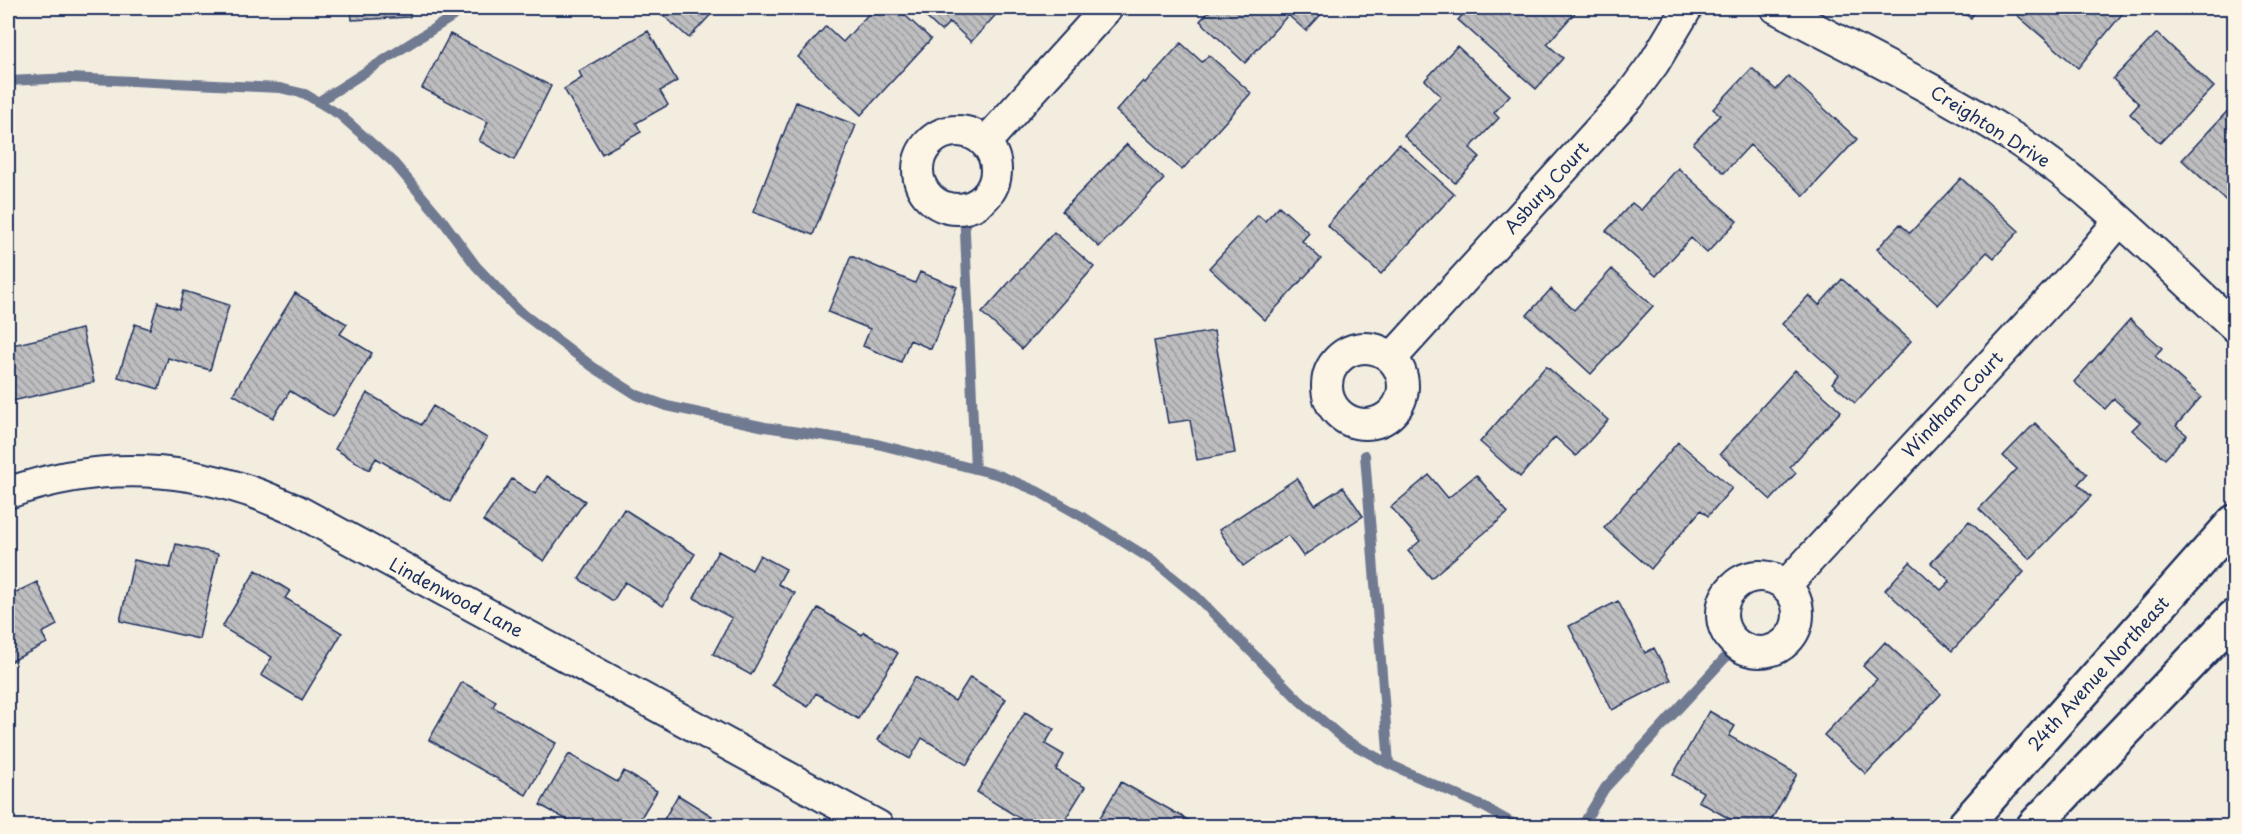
<svg xmlns="http://www.w3.org/2000/svg" width="2242" height="834" font-family="'Playpen Sans',sans-serif">
  <style>
    .lines { fill: none; stroke-linecap: round; stroke-linejoin: round }
    .stream { stroke: #707a91; stroke-width: 10 }
    .building { fill: url(#building-back-hatch); stroke: #1b2f5e; stroke-width: 1.5 }
    .street-casing { stroke: #1b2f5e; stroke-width: 34 }
    .secondary-casing { stroke: #1b2f5e; stroke-width: 38 }
    .street { stroke: #fcf5e5; stroke-width: 30 }
    .secondary { stroke: #fcf5e5; stroke-width: 33 }
    .labels { text-anchor: middle; stroke-width: 6; stroke-linejoin: round; paint-order: stroke }
    .street-label { font-size: 18px; fill: #1b2f5e; stroke: #fcf5e5 }
  </style>
  <defs>
    <pattern id="building-back-hatch" width="6" height="6" patternUnits="userSpaceOnUse" patternTransform="scale(1.5)"><rect width="6" height="6" fill="#bebec0"/><path d="M-1 5l2 2M0 0l6 6M5-1l2 2" fill="none" stroke="#9a9b9f"/></pattern>
  </defs>
  <rect width="100%" height="100%" fill="#f3ede0"/>
  <filter id="ink" filterUnits="userSpaceOnUse"><feTurbulence type="fractalNoise" baseFrequency=".0167" numOctaves="2"/><feDisplacementMap in="SourceGraphic" scale="12" xChannelSelector="R" yChannelSelector="G"/><feConvolveMatrix kernelMatrix="1 2 1 2 8 2 1 2 1" color-interpolation-filters="sRGB"/></filter>
  <g filter="url(#ink)">
    <g class="lines">
      <path class="stream" d="M8,81L70,78L280,88L305,94L340,115L394,163L443,221L476,266L518,310L593,367L637,395L667,406L765,427L873,443L999,475L1037,491L1088,520L1152,560L1196,596L1300,701L1345,740L1389,764L1484,807L1518,826
        M318,102L466,8
        M964,209L975,469
        M1365,455L1389,764
        M1582,826L1605,788L1737,645"/>
    </g>
    <path class="building" d="M351,8H410V17L352,20Z
      M655,8H717L689,38Z
      M874,8H897L931,39L861,115L798,57L826,26L843,42Z
      M916,8H1002L971,42L950,22L941,31Z
      M1212,8H1327L1306,31L1288,15L1245,63L1200,21Z
      M1469,8H1497L1500,10L1502,8H1579L1547,44L1563,58L1536,89L1458,20Z
      M1954,8H1977L1971,18Z
      M2011,8H2127L2078,68L2010,9Z
      M648,31L677,81L660,91L668,105L636,123L641,132L602,154L564,89L582,78L579,71Z
      M2157,33L2214,87L2160,143L2130,114L2139,104L2113,79Z
      M450,34L551,86L514,160L479,141L488,122L422,88Z
      M1181,43L1202,62L1209,55L1251,93L1182,170L1116,111L1143,81L1145,83Z
      M1457,46L1510,95L1494,113L1499,118L1470,148L1480,157L1455,183L1404,136L1441,96L1425,80Z
      M1752,68L1776,90L1789,76L1857,139L1804,196L1750,145L1724,173L1693,144L1720,115L1713,109Z
      M796,102L856,125L813,235L753,212Z
      M2234,104V208L2182,160Z
      M1127,144L1164,179L1099,247L1062,211Z
      M1399,144L1454,194L1381,274L1327,225Z
      M1678,168L1737,221L1707,253L1691,238L1656,276L1606,231L1632,203L1641,210Z
      M1961,178L2019,231L1994,258L1987,252L1938,305L1877,249L1900,224L1910,233Z
      M1279,206L1309,233L1302,241L1321,259L1265,320L1209,268L1258,215L1265,221Z
      M1054,232L1094,267L1022,349L982,313Z
      M851,256L915,283L920,272L957,287L931,349L910,340L901,362L863,346L870,329L828,312Z
      M1612,269L1653,306L1591,374L1527,315L1551,289L1574,310Z
      M1842,279L1911,341L1855,403L1832,383L1839,375L1782,324L1809,295L1819,305Z
      M184,291L229,305L210,370L168,358L159,389L118,377L135,324L150,329L158,302L179,309Z
      M295,293L347,324L340,334L372,353L333,417L290,391L273,418L233,394Z
      M2130,319L2162,348L2155,356L2201,397L2176,426L2187,435L2165,459L2132,430L2140,422L2114,399L2105,409L2074,382Z
      M82,329L94,382L8,402V346Z
      M1214,331L1235,453L1197,460L1190,420L1168,423L1154,341Z
      M1546,366L1608,420L1576,456L1555,437L1520,477L1480,442Z
      M1795,370L1841,411L1790,467L1796,473L1771,500L1720,454Z
      M367,393L421,425L433,406L487,438L450,502L376,458L369,470L335,449Z
      M2035,423L2087,474L2078,484L2091,496L2030,559L1979,509L2017,469L2003,456Z
      M1678,442L1732,488L1708,516L1701,510L1651,569L1604,528Z
      M1429,475L1448,498L1476,475L1508,513L1431,578L1408,551L1420,541L1391,507Z
      M547,476L585,501L544,561L483,521L512,479L535,494Z
      M1297,478L1315,505L1343,487L1363,516L1303,556L1288,535L1243,566L1219,530Z
      M624,509L695,554L663,606L625,582L613,601L579,579Z
      M1969,521L2024,572L1952,651L1885,590L1910,562L1941,590L1950,581L1931,563Z
      M176,544L218,554L199,639L120,621L134,560L170,568Z
      M718,551L752,570L760,555L786,569L778,584L795,593L751,675L713,654L732,618L694,598Z
      M256,570L290,591L285,598L342,633L302,700L261,675L272,657L222,627Z
      M37,582L57,625L42,633L47,643L8,663V596Z
      M1618,601L1645,653L1654,648L1671,680L1612,710L1569,626Z
      M818,608L862,635L864,632L898,653L858,719L816,693L808,707L772,685Z
      M1885,642L1941,694L1866,774L1824,735L1877,679L1863,666Z
      M915,677L955,701L970,677L1006,699L967,765L922,738L910,759L878,740Z
      M462,682L496,701L493,707L556,743L526,795L429,740Z
      M1709,711L1735,726L1729,736L1797,774L1768,826H1742L1698,801L1703,792L1673,775Z
      M1025,712L1054,729L1045,744L1064,755L1056,770L1085,787L1061,826H1032L977,792Z
      M569,754L617,782L624,771L657,791L636,826H578L540,805Z
      M1121,782L1197,825L1196,826H1095Z
      M678,795L712,816L705,826H660Z"/>
    <g class="lines">
      <defs>
        <path id="street" d="M1776,8C1855,50 1937,89 2012,137C2094,189 2163,261 2234,326
          M918 170a39 39 0 1 1 78 0a39 39 0 1 1-78 0Z
          M985,143L1107,8
          M1327 386a38 38 0 1 1 76 0a38 38 0 1 1-76 0Z
          M1392,358L1629,97L1654,63L1687,8
          M8,493C87,465 169,464 249,491C265,496 280,504 296,510L878,826
          M1722 614a38 38 0 1 1 76 0a38 38 0 1 1-76 0Z
          M1785,586L2079,269L2119,221"/>
        <path id="secondary" d="M1964,826L2234,522
          M2034,826L2234,617"/>
      </defs>
      <use href="#street" class="street-casing"/>
      <use href="#secondary" class="secondary-casing"/>
      <use href="#street" class="street"/>
      <use href="#secondary" class="secondary"/>
    </g>
  </g>
  <g class="labels">
    <g class="street-label">
      <text transform="translate(1990 127) rotate(32)" y="6">Creighton Drive</text>
      <text transform="translate(1547 188) rotate(-48)" y="6">Asbury Court</text>
      <text transform="translate(1953 405) rotate(-47)" y="6">Windham Court</text>
      <text transform="translate(456 598) rotate(28)" y="6">Lindenwood Lane</text>
      <text transform="translate(2099 674) rotate(-48)" y="6">24th Avenue Northeast</text>
    </g>
  </g>
  <rect width="2242" height="834" fill="none" stroke="#fcf5e5" stroke-width="30"/>
  <rect x="15" y="15" width="2212" height="804" fill="none" stroke="#1b2f5e" stroke-width="2" filter="url(#ink)"/>
</svg>
